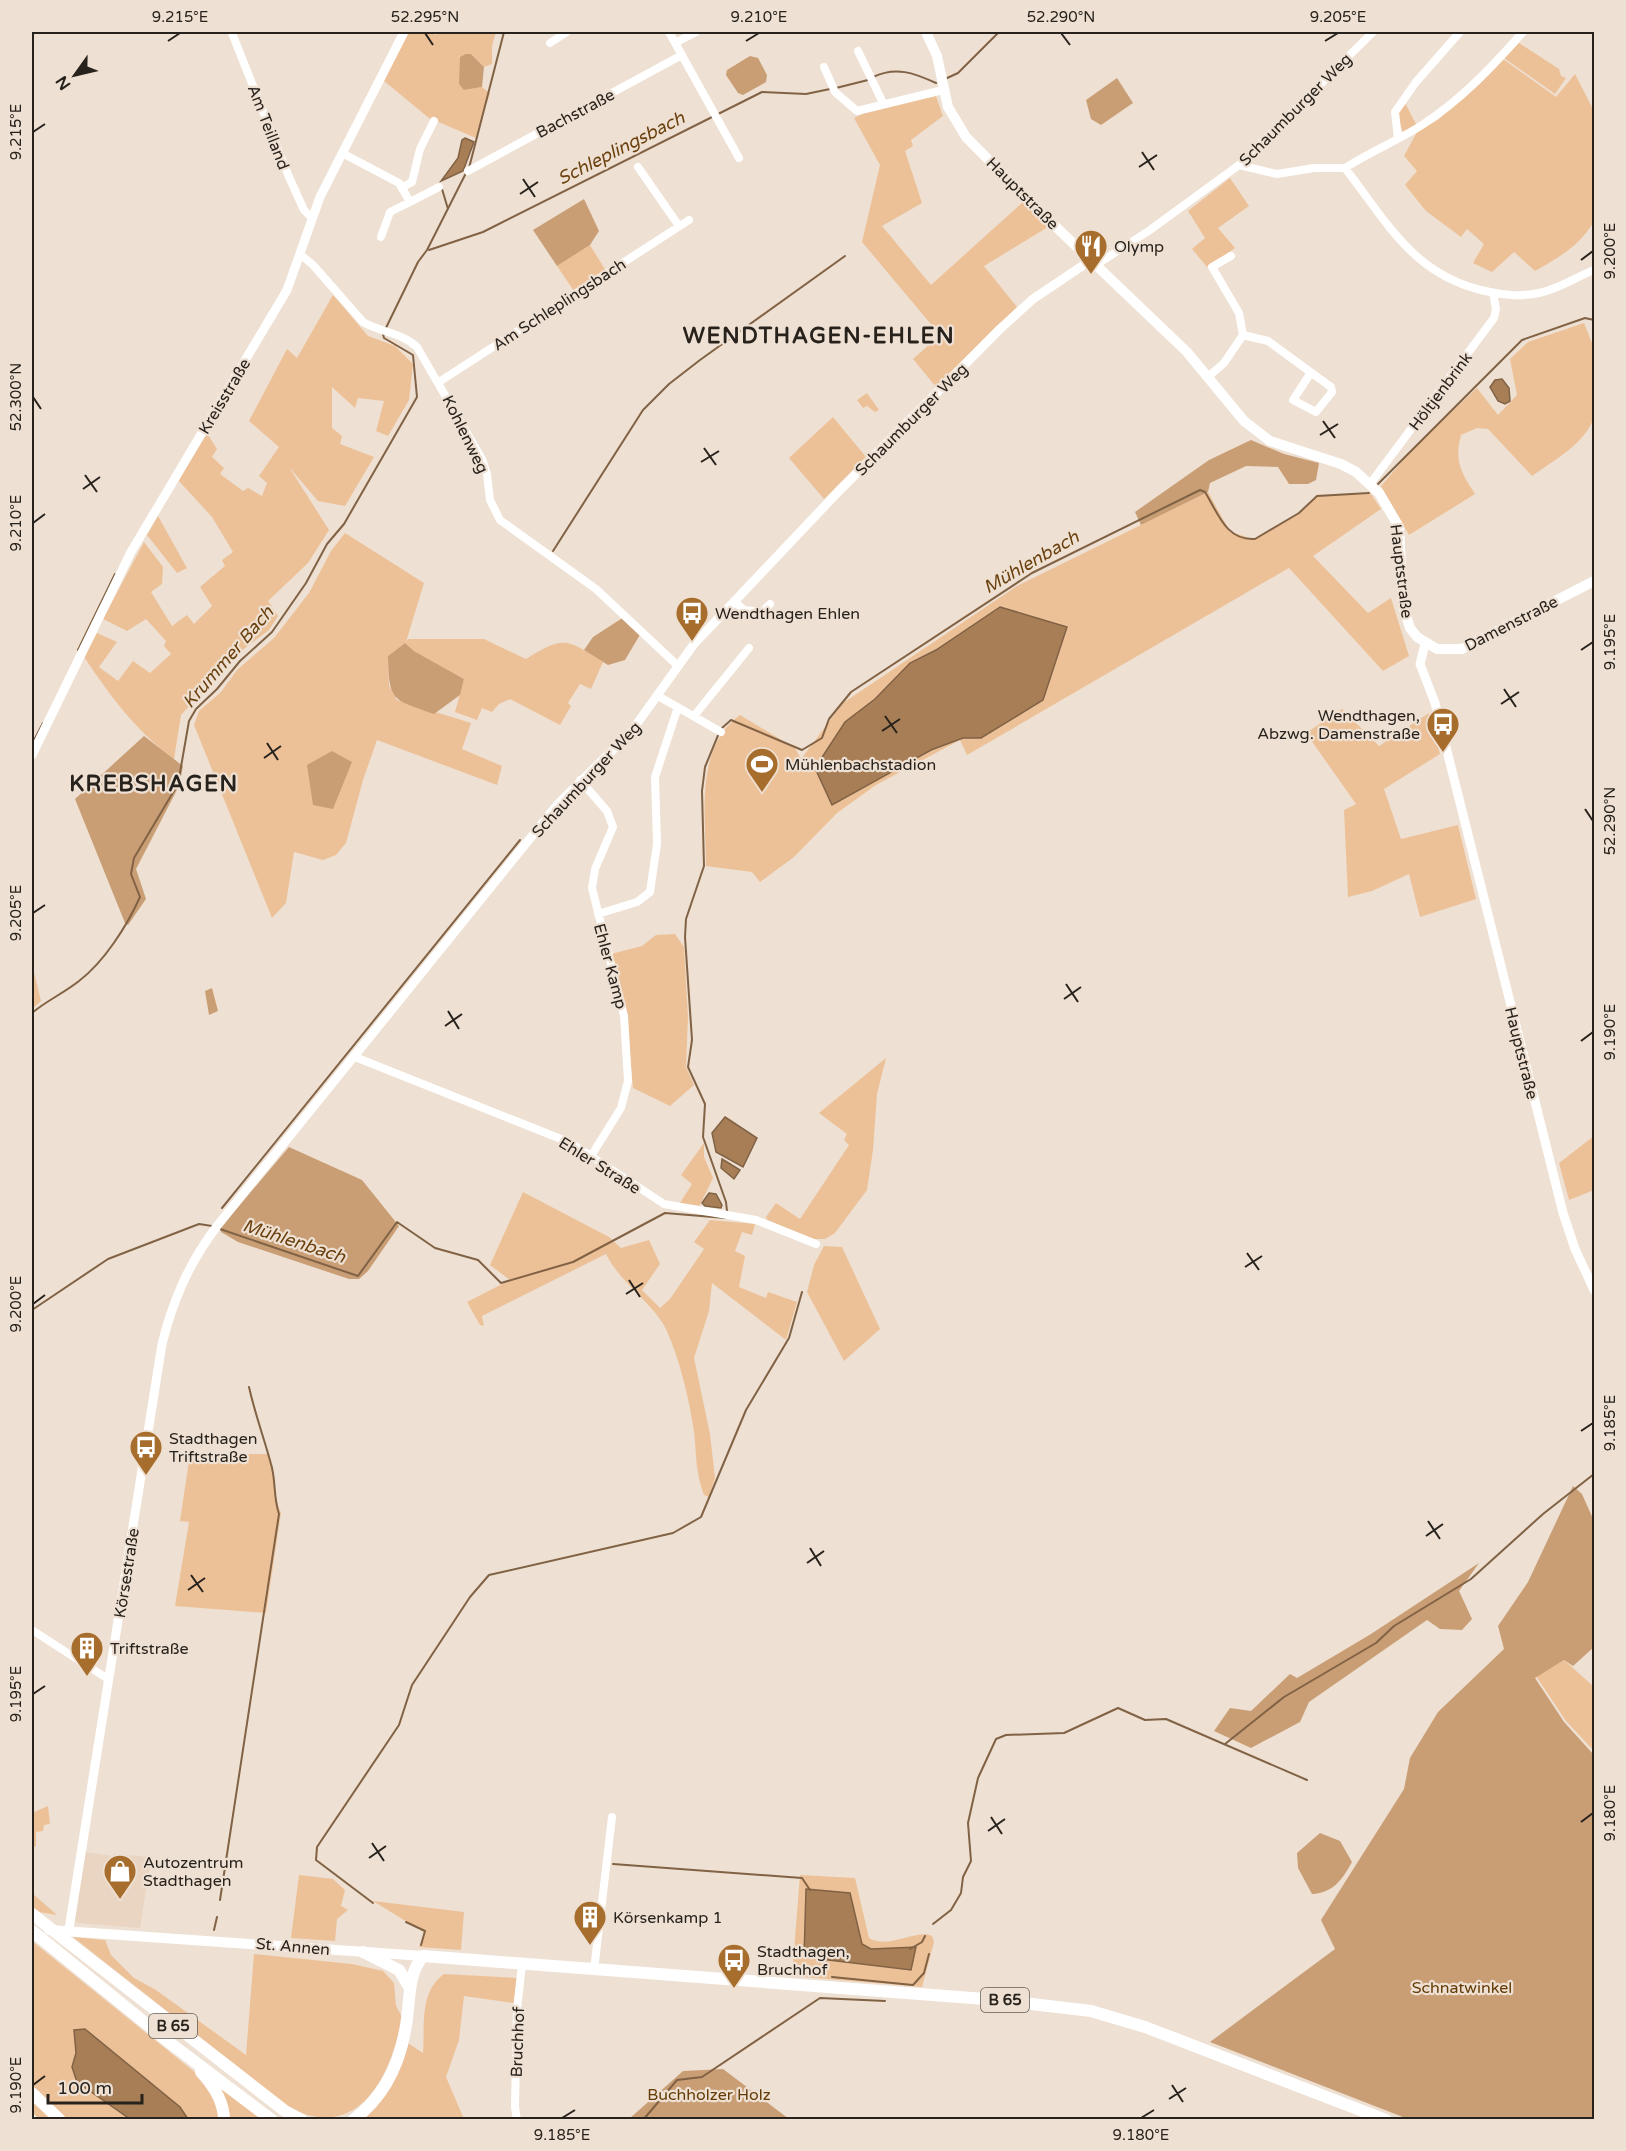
<svg xmlns="http://www.w3.org/2000/svg" width="1626" height="2151" font-family="'Varela Round',sans-serif">
  <style>
    .built { fill: #e9d5c2 }
    .green { fill: #edc198 }
    .forest { fill: #c99e75 }
    .water { fill: #a77e56; stroke: #816245; stroke-width: 1.5 }
    .lines { fill: none; stroke-linecap: round; stroke-linejoin: round }
    .stream { stroke: #816245; stroke-width: 2 }
    .minor { stroke: #fff; stroke-width: 8 }
    .tertiary { stroke: #fff; stroke-width: 9 }
    .secondary { stroke: #fff; stroke-width: 10 }
    .primary { stroke: #fff; stroke-width: 12 }
    .trunk { stroke: #fff; stroke-width: 12 }
    .ticks { fill: none; stroke: #28221d; stroke-width: 2 }
    .labels { text-anchor: middle; stroke-width: 4.5; stroke-linejoin: round; paint-order: stroke }
    .shield { fill: #eee0d2; stroke: #635b53; stroke-width: 1.5 }
    .shield-label { font-size: 15px; font-weight: bold; fill: #28221d }
    .street-label { font-size: 16px; fill: #28221d; stroke: #eee0d2 }
    .poi-label { font-size: 16px; fill: #28221d; stroke: #eee0d2; text-anchor: start }
    .park-label { font-size: 16px; fill: #643b06; stroke: #eee0d2 }
    .water-label { font-size: 18px; font-style: italic; fill: #6b410f; stroke: #eee0d2 }
    .district-label { font-size: 22px; font-weight: bold; letter-spacing: 1.5px; fill: #28221d; stroke: #eee0d2 }
    .neatline { fill: none; stroke: #28221d; stroke-width: 2 }
    .ticks-label { font-size: 15px; text-anchor: middle; fill: #28221d }
  </style>
  <rect width="100%" height="100%" fill="#eee0d2"/>
  <path class="built" d="M85,1852L113,1856L114,1854L151,1857L140,1928L78,1923L74,1920Z"/>
  <path class="green" d="M409,32H427L436,35L437,32H496L492,46V64L484,67L471,54L464,90L482,87L490,93L476,138L429,118L384,81Z
    M1519,43L1559,69L1561,76L1566,78L1555,94L1504,58Z
    M1503,59L1556,97L1575,74L1594,111V221C1581,245 1558,258 1535,271L1514,252L1492,272L1473,263L1484,244L1467,229L1461,237L1426,211L1405,185L1417,171L1404,156L1417,132L1439,119Z
    M936,96L943,116L911,140L913,146L905,151L922,203L882,226L931,285L1023,202L1048,227L984,266L1017,307L936,387L913,359L940,335L862,242L880,165L854,118L873,109Z
    M1404,101L1417,126L1403,132L1397,118Z
    M1230,178L1249,206L1218,228L1235,248L1207,267L1192,249L1205,238L1188,211Z
    M590,245L606,271L574,291L557,266Z
    M333,295L368,336L395,346L413,364L409,400L388,436L376,431L384,401L358,398L355,408L332,387V428L342,436L340,444L374,457L345,506L318,501L289,467L329,530L308,563L268,601L278,616L269,630L241,651L181,715L174,759C134,729 112,698 84,657L97,633L117,642L99,667L118,681L133,661L150,673L171,654L164,646L166,641L146,619L127,631L103,619L144,542L163,567L162,584L151,592L172,626L187,615L194,624L212,606L200,587L225,566L222,560L233,552L212,517L178,480L207,433L217,449L212,457L224,468L220,474L243,491L248,488L262,496L267,483L259,476L279,447L249,421L287,349L297,358Z
    M1584,323L1594,348V417C1586,443 1553,461 1532,476L1488,429L1477,428L1461,435C1454,461 1461,472 1475,494L1409,535L1381,486L1416,445L1477,388L1498,415L1517,395L1510,359L1528,342Z
    M867,393L879,410L875,412L867,406L863,408L857,400Z
    M833,417L866,457L824,499L789,458Z
    M1208,492L1230,532L1254,539L1302,511L1319,495L1371,494L1381,509L1313,556L1368,613L1391,598L1409,656L1383,671L1289,568L967,755L960,740L876,785L837,813L794,857L760,882L752,872L706,866C706,815 694,748 740,715L795,748L801,759L843,703L1017,586Z
    M158,516L187,568L177,573L147,535Z
    M345,533L424,583L406,642L408,639H484L526,659C564,635 567,639 603,662L591,689L580,684L568,703L571,706L560,725L510,699L499,704L492,712L482,708L477,720L455,712L464,679L414,651L405,643L388,656L389,686L397,700L471,723L462,749L502,766L497,785L377,740L363,780L346,843L336,855L323,860L294,852L286,903L272,918L194,725L199,711L221,692L237,670L274,638L309,593L331,551Z
    M1342,709L1379,746L1429,713L1440,754L1384,789L1401,839L1458,825L1476,899L1420,917L1409,874L1372,891L1348,897L1344,810L1356,804L1306,733Z
    M675,934L684,947L688,1017L686,1067L694,1085L670,1106L633,1088L626,1014L611,954L642,946L656,935Z
    M32,964L41,1001L32,1009Z
    M886,1058L877,1094L873,1150L867,1190L835,1233L825,1239H813L767,1220L766,1217L776,1203L800,1219L849,1145L844,1140L847,1134L819,1113Z
    M1594,1136V1190L1569,1200L1559,1163Z
    M704,1143V1157L713,1178L699,1207L680,1203L692,1184L681,1175Z
    M523,1192L609,1237L621,1248L649,1240L660,1264L642,1290L660,1308L670,1299L704,1249L694,1242L710,1220L755,1224L752,1235L742,1232L735,1251L745,1256L739,1287L766,1298L768,1292L797,1302L786,1340L712,1283L709,1311L694,1358L710,1434L715,1478L709,1497L704,1495C695,1470 697,1457 694,1432C689,1398 680,1360 666,1329C654,1304 621,1284 606,1254L482,1316L484,1326L480,1325L467,1302L510,1280L490,1265Z
    M824,1246L842,1247L880,1329L844,1361L807,1292L814,1265Z
    M190,1454H269C276,1474 272,1494 281,1513L266,1613L175,1606L189,1522L180,1521Z
    M1564,1660L1594,1687V1751L1566,1721L1536,1676Z
    M48,1806L50,1824L44,1825L43,1831L36,1832V1846L32,1848V1813Z
    M299,1875L333,1879L345,1890L341,1906L348,1910L337,1919L335,1941L291,1938Z
    M800,1875L855,1878L869,1938C888,1950 918,1928 932,1936L934,1942L922,1987L792,1976Z
    M32,1893L57,1915L39,1912L32,1906Z
    M373,1901L464,1912L461,1950L419,1947L425,1933Z
    M73,1937L105,1940L111,1955L134,1978L156,1990L246,2055L254,1954L352,1964L383,1971L394,1983L396,2006L402,2017C391,2076 359,2144 288,2107Z
    M32,1941L202,2078L214,2094L220,2119H188L180,2107L84,2029L74,2031L76,2053L72,2067L77,2082L130,2119H32Z
    M444,1974L517,1978L514,2003L464,1996L459,2040L446,2077L464,2119L363,2120L391,2087L408,2043L423,2053C425,2025 419,1992 444,1974Z
    M223,2088L264,2119H229L221,2090Z"/>
  <path class="forest" d="M466,54H471L484,67L482,87L464,90L459,84L460,57Z
    M750,56L758,58L767,75L766,82L743,95L738,93L726,75L727,70Z
    M1117,78L1133,103L1101,125L1091,119L1086,100Z
    M584,199L599,231L590,245L557,266L533,230Z
    M1251,440L1284,454L1319,463L1316,480L1308,484H1289L1278,467L1246,466L1210,483L1208,492L1141,525L1135,512L1209,460Z
    M624,617L641,633L625,660L608,665L584,650L593,637Z
    M405,643L414,651L464,679L460,695L434,714C392,699 389,702 388,656Z
    M144,736L183,766L179,786L136,869L146,899L128,925L125,923L75,799Z
    M332,751L352,762L333,809L313,805L307,765Z
    M212,988L218,1011L209,1015L205,991Z
    M289,1147L362,1180L399,1226L368,1271L359,1279H349L238,1242L221,1232V1227Z
    M1573,1486L1582,1494L1594,1521V1647L1573,1666L1564,1660L1535,1678L1564,1722L1594,1755V2119H1408L1210,2042L1335,1949L1321,1920L1404,1789L1410,1758L1438,1712L1504,1649L1498,1626L1528,1582Z
    M1479,1563L1459,1591L1472,1619L1462,1630L1440,1629L1427,1620L1309,1702L1300,1722L1251,1748L1214,1731L1230,1708L1251,1711L1290,1674L1297,1678L1371,1634Z
    M1320,1833L1340,1841L1352,1862C1342,1880 1333,1893 1312,1894L1298,1868L1297,1853Z
    M723,2069L789,2119H629L683,2071Z"/>
  <path class="water" d="M465,138L474,142L463,171L441,181L458,158L462,140Z
    M1502,379L1509,388L1510,401L1505,404L1498,401L1490,387L1495,380Z
    M1000,607L1067,627L1043,700L981,738H963L931,750L832,805L815,768L845,722L875,699L910,663L936,650Z
    M725,1117L757,1138L743,1167L716,1152L712,1133Z
    M722,1159L740,1170L734,1179L721,1168Z
    M709,1193L716,1194L722,1205L721,1208L705,1206L702,1203Z
    M806,1889L850,1893L862,1944L871,1949L916,1947L911,1970L804,1957Z
    M85,2029L180,2107L188,2119H130L77,2082L72,2067L76,2053L74,2030Z"/>
  <g class="lines">
    <path class="stream" d="M873,77C896,66 914,73 936,83
      M945,79L958,73L999,32
      M836,88L868,80
      M469,168L504,32
      M442,189L448,209
      M429,250L483,232L762,92L806,94L830,89
      M1378,484L1522,340L1585,318L1594,320
      M553,551L643,410L669,384L700,360L845,256
      M78,650L115,574
      M722,728L731,720L802,750L822,738L829,719L851,692L1032,573L1200,490L1205,492C1218,513 1226,541 1255,539L1299,513L1317,496L1369,493
      M719,733L705,767L702,791L704,866L686,919L685,937L692,1040L688,1067L705,1104L703,1137L726,1202L727,1211
      M32,744L43,723
      M32,1013C46,1001 64,993 79,981C104,962 127,926 140,897L131,874L134,858L178,784L189,721L196,709L217,689L240,661L272,632L306,583L327,544L344,524L417,397L413,355L384,338L383,334L418,262L427,250L466,173
      M222,1208L520,840
      M220,1229L358,1276L397,1222L435,1248L478,1260L501,1283L573,1262L665,1213L725,1218
      M32,1310L108,1259L199,1224L212,1226
      M1225,1744L1284,1697L1376,1643L1394,1626L1471,1579L1543,1514L1594,1474
      M613,1864L802,1878L810,1890
      M220,1900L279,1514C273,1496 276,1480 271,1464C264,1438 255,1414 249,1387
      M373,1903L316,1860L317,1847L399,1725L412,1685L470,1597L489,1575L673,1533L701,1517L746,1410L789,1338L802,1292
      M406,1922L425,1931L421,1945
      M933,1924L951,1910L961,1893L963,1877L971,1861L968,1823L978,1778L996,1739L1006,1735L1064,1733L1118,1708L1145,1720L1166,1719L1307,1780
      M214,1930L217,1917
      M910,1949L922,1942L925,1936
      M832,1977L913,1985L924,1973L929,1954
      M643,2120L677,2080L702,2077L820,1998L885,2001"/>
    <path class="minor" d="M669,32L739,158
      M232,33L289,177L304,210L312,218
      M550,43L567,32
      M675,43L696,32
      M858,51L883,103
      M824,67L835,92L857,111L943,90
      M1398,138L1395,112L1416,82L1460,32
      M342,153L399,183L410,202L390,212L381,237
      M1239,165L1277,174L1314,168H1345C1387,222 1413,275 1485,291C1504,295 1520,297 1539,293C1559,289 1576,277 1594,270
      M638,167L679,226
      M1345,168C1370,152 1397,141 1422,125C1461,100 1492,67 1523,32
      M468,171L682,55
      M403,187L412,182L420,149L434,121
      M410,202L439,187
      M301,255L313,265L363,322C380,332 402,333 417,347L482,459L487,474L490,500L500,520L596,589L677,665
      M1231,256L1212,267L1239,313L1243,335L1268,341L1331,387L1332,392L1316,412L1293,400L1310,374
      M1096,265L1150,230L1239,165L1373,32
      M1209,376L1224,363L1243,335
      M439,382L689,220
      M1370,484L1494,318L1496,309L1493,293
      M734,601L744,610L762,612L770,604
      M658,696L721,732
      M694,716L749,648
      M580,780L607,811L613,827L595,869L592,888L624,1016L628,1081L621,1108L591,1156
      M598,914L637,902L650,892L657,844L655,777L678,707
      M355,1057L571,1143L664,1204L756,1220L816,1244
      M32,1630L108,1679
      M594,1970L612,1817
      M32,2118L34,2120
      M517,2120L515,2107L517,2009L522,1965"/>
    <path class="tertiary" d="M1425,644L1420,664L1435,703L1563,1213L1575,1249L1594,1290
      M32,755L131,552L287,290L320,197L404,32
      M69,1929L162,1344C173,1300 189,1263 217,1226L557,805L631,732L694,644L838,492L1000,329L1033,299L1091,260"/>
    <path class="secondary" d="M926,32L937,56L948,107L966,137L1034,206L1187,352L1244,421L1270,441L1341,464L1356,472L1379,493L1399,527L1403,606L1410,628L1417,637L1437,649H1462L1594,581
      M49,1930L423,1956"/>
    <path class="primary" d="M423,1956L998,2000L1091,2011L1145,2027L1386,2120"/>
    <path class="trunk" d="M32,1914L285,2111L302,2120
      M32,1931L170,2043L272,2120
      M363,1952L399,1970L410,1988
      M201,2072C213,2085 224,2102 224,2120
      M32,2093L60,2120
      M353,2120C390,2093 404,2053 408,2010C410,1990 410,1972 423,1956"/>
  </g>
  <path class="ticks" d="M425,33L433,45M1061,33L1070,45M168,41L180,33M746,41L759,33M1325,41L1338,33M33,132L45,124M1142,152L1154,170M1139,167L1157,155M523,179L535,197M520,194L538,182M1581,260L1593,251M33,397L41,409M1323,421L1335,438M1320,435L1338,424M704,448L716,465M701,462L719,451M85,475L97,492M83,489L100,477M33,523L45,514M1581,650L1593,642M1504,689L1516,707M1501,704L1519,692M885,716L897,733M882,731L900,719M267,743L278,760M264,758L281,746M1585,809L1593,821M33,913L45,905M1066,984L1078,1002M1064,999L1081,987M448,1011L459,1029M445,1026L462,1014M1581,1041L1593,1032M1247,1253L1259,1270M1245,1267L1262,1256M629,1280L640,1297M626,1294L643,1283M33,1304L45,1295M1581,1431L1593,1423M1428,1521L1440,1539M1426,1536L1443,1524M810,1548L821,1566M807,1563L824,1551M191,1575L203,1592M188,1590L205,1578M33,1694L45,1686M991,1817L1002,1834M1581,1822L1593,1813M988,1831L1005,1819M372,1843L384,1861M369,1858L386,1846M33,2085L45,2076M1172,2085L1183,2102M1169,2099L1186,2088M562,2118L575,2110M1141,2118L1154,2110"/>
  <defs>
    <symbol id="restaurant-pin" viewBox="-11 -11 22 30"><path d="M0 17L-7.5 6A9.5 9.5 0 1 1 7.5 6Z" fill="#a76d2c" stroke="#eee0d2"/><path d="M-5-6h1v4h1v-4h1v4h1v-4h1v5L-1.5 .5V6h-2V.5L-5-1ZM5-6V6H3V1.5H1.5Q1.5-4 5-6Z" fill="#fff"/></symbol>
    <symbol id="bus-pin" viewBox="-11 -11 22 30"><path d="M0 17L-7.5 6A9.5 9.5 0 1 1 7.5 6Z" fill="#a76d2c" stroke="#eee0d2"/><path d="M-5-6H5V4H4V6H2V4H-2V6H-4V4H-5ZM-3.5-4V0h7V-4ZM-3.5 1.2v1.5H-2V1.2ZM2 1.2v1.5H3.5V1.2Z" fill="#fff"/></symbol>
    <symbol id="stadium-pin" viewBox="-11 -11 22 30"><path d="M0 17L-7.5 6A9.5 9.5 0 1 1 7.5 6Z" fill="#a76d2c" stroke="#eee0d2"/><path d="M0-5a6.5 5 0 1 0 0 10a6.5 5 0 1 0 0-10ZM-3.5-1.8h7v3.6h-7Z" fill="#fff"/></symbol>
    <symbol id="building-pin" viewBox="-11 -11 22 30"><path d="M0 17L-7.5 6A9.5 9.5 0 1 1 7.5 6Z" fill="#a76d2c" stroke="#eee0d2"/><path d="M-4-6H4V6H1V3H-1V6H-4ZM-2.5-4.3h1.7v1.8h-1.7ZM.8-4.3h1.7v1.8H.8ZM-2.5-1h1.7V.8h-1.7ZM.8-1h1.7V.8H.8Z" fill="#fff"/></symbol>
    <symbol id="shop-pin" viewBox="-11 -11 22 30"><path d="M0 17L-7.5 6A9.5 9.5 0 1 1 7.5 6Z" fill="#a76d2c" stroke="#eee0d2"/><path d="M-5-2.5h2.3a2.7 3.5 0 0 1 5.4 0H5L5.5 6h-11ZM-1.5-2.5h3a1.5 2.3 0 0 0-3 0Z" fill="#fff"/></symbol>
  </defs>
  <g fill-rule="evenodd">
    <use href="#restaurant-pin" x="1072" y="227" width="38" height="52"/>
    <use href="#bus-pin" x="673" y="594" width="38" height="52"/>
    <use href="#bus-pin" x="1424" y="705" width="38" height="52"/>
    <use href="#stadium-pin" x="743" y="745" width="38" height="52"/>
    <use href="#bus-pin" x="127" y="1428" width="38" height="52"/>
    <use href="#building-pin" x="68" y="1629" width="38" height="52"/>
    <use href="#shop-pin" x="101" y="1852" width="38" height="52"/>
    <use href="#building-pin" x="571" y="1898" width="38" height="52"/>
    <use href="#bus-pin" x="715" y="1941" width="38" height="52"/>
  </g>
  <g class="labels">
    <g class="shield">
      <rect x="981" y="1988" width="48" height="24" rx="4.5"/>
      <rect x="149" y="2014" width="48" height="24" rx="4.5"/>
    </g>
    <g class="shield-label">
      <text x="1005" y="2005">B 65</text>
      <text x="173" y="2031">B 65</text>
    </g>
    <g class="street-label">
      <text transform="translate(1295 109) rotate(-45)" y="6">Schaumburger Weg</text>
      <text transform="translate(575 113) rotate(-28)" y="6">Bachstraße</text>
      <text transform="translate(269 127) rotate(69)" y="6">Am Teilland</text>
      <text transform="translate(1023 193) rotate(45)" y="6">Hauptstraße</text>
      <text transform="translate(559 304) rotate(-33)" y="6">Am Schleplingsbach</text>
      <text transform="translate(1440 391) rotate(-53)" y="6">Höltjenbrink</text>
      <text transform="translate(224 396) rotate(-59)" y="6">Kreisstraße</text>
      <text transform="translate(911 419) rotate(-45)" y="6">Schaumburger Weg</text>
      <text transform="translate(466 434) rotate(64)" y="6">Kohlenweg</text>
      <text transform="translate(1402 571) rotate(83)" y="6">Hauptstraße</text>
      <text transform="translate(1511 623) rotate(-27)" y="6">Damenstraße</text>
      <text transform="translate(586 779) rotate(-47)" y="6">Schaumburger Weg</text>
      <text transform="translate(611 966) rotate(75)" y="6">Ehler Kamp</text>
      <text transform="translate(1522 1053) rotate(76)" y="6">Hauptstraße</text>
      <text transform="translate(600 1165) rotate(32)" y="6">Ehler Straße</text>
      <text transform="translate(126 1573) rotate(-81)" y="6">Körsestraße</text>
      <text transform="translate(293 1946) rotate(5)" y="6">St. Annen</text>
      <text transform="translate(517 2042) rotate(-88)" y="6">Bruchhof</text>
    </g>
    <g class="poi-label">
      <text x="1114" y="252">Olymp</text>
      <text x="715" y="619">Wendthagen Ehlen</text>
      <text x="1420" y="721" text-anchor="end">Wendthagen,<tspan x="1420" dy="18">Abzwg. Damenstraße</tspan></text>
      <text x="785" y="770">Mühlenbachstadion</text>
      <text x="169" y="1444">Stadthagen<tspan x="169" dy="18">Triftstraße</tspan></text>
      <text x="110" y="1654">Triftstraße</text>
      <text x="143" y="1868">Autozentrum<tspan x="143" dy="18">Stadthagen</tspan></text>
      <text x="613" y="1923">Körsenkamp 1</text>
      <text x="757" y="1957">Stadthagen,<tspan x="757" dy="18">Bruchhof</tspan></text>
    </g>
    <g class="park-label">
      <text x="1462" y="1993">Schnatwinkel</text>
      <text x="709" y="2100">Buchholzer Holz</text>
    </g>
    <g class="water-label">
      <text transform="translate(621 148) rotate(-27)" y="6">Schleplingsbach</text>
      <text transform="translate(1031 562) rotate(-30)" y="6">Mühlenbach</text>
      <text transform="translate(228 657) rotate(-49)" y="6">Krummer Bach</text>
      <text transform="translate(294 1241) rotate(18)" y="6">Mühlenbach</text>
    </g>
    <g class="district-label">
      <text x="819" y="343">WENDTHAGEN-EHLEN</text>
      <text x="154" y="791">KREBSHAGEN</text>
    </g>
  </g>
  <rect width="1626" height="2151" fill="none" stroke="#eee0d2" stroke-width="66"/>
  <g transform="translate(75 75) rotate(236)" stroke="#eee0d2" stroke-width="4.5" paint-order="stroke">
  <path d="M0-4.5L10 22L0 15L-10 22Z" fill="#28221d"/>
  <text y="-9" font-size="16" font-weight="bold" text-anchor="middle" fill="#28221d">N</text>
  </g>
  <path d="M48 2094v9h94v-9" fill="none" stroke="#28221d" stroke-width="3"/>
  <text x="57" y="2094" font-size="18" fill="#28221d" stroke="#eee0d2" stroke-width="4.5" paint-order="stroke">100 m</text>
  <rect x="33" y="33" width="1560" height="2085" class="neatline"/>
  <g class="ticks-label">
    <text x="180" y="22">9.215°E</text>
    <text x="425" y="22">52.295°N</text>
    <text x="759" y="22">9.210°E</text>
    <text x="1061" y="22">52.290°N</text>
    <text x="1338" y="22">9.205°E</text>
    <text transform="translate(16 132) rotate(-90)" y="5">9.215°E</text>
    <text transform="translate(1610 251) rotate(-90)" y="5">9.200°E</text>
    <text transform="translate(16 397) rotate(-90)" y="5">52.300°N</text>
    <text transform="translate(16 523) rotate(-90)" y="5">9.210°E</text>
    <text transform="translate(1610 642) rotate(-90)" y="5">9.195°E</text>
    <text transform="translate(1610 821) rotate(-90)" y="5">52.290°N</text>
    <text transform="translate(16 913) rotate(-90)" y="5">9.205°E</text>
    <text transform="translate(1610 1032) rotate(-90)" y="5">9.190°E</text>
    <text transform="translate(16 1304) rotate(-90)" y="5">9.200°E</text>
    <text transform="translate(1610 1423) rotate(-90)" y="5">9.185°E</text>
    <text transform="translate(16 1694) rotate(-90)" y="5">9.195°E</text>
    <text transform="translate(1610 1813) rotate(-90)" y="5">9.180°E</text>
    <text transform="translate(16 2085) rotate(-90)" y="5">9.190°E</text>
    <text x="562" y="2140">9.185°E</text>
    <text x="1141" y="2140">9.180°E</text>
  </g>
</svg>
